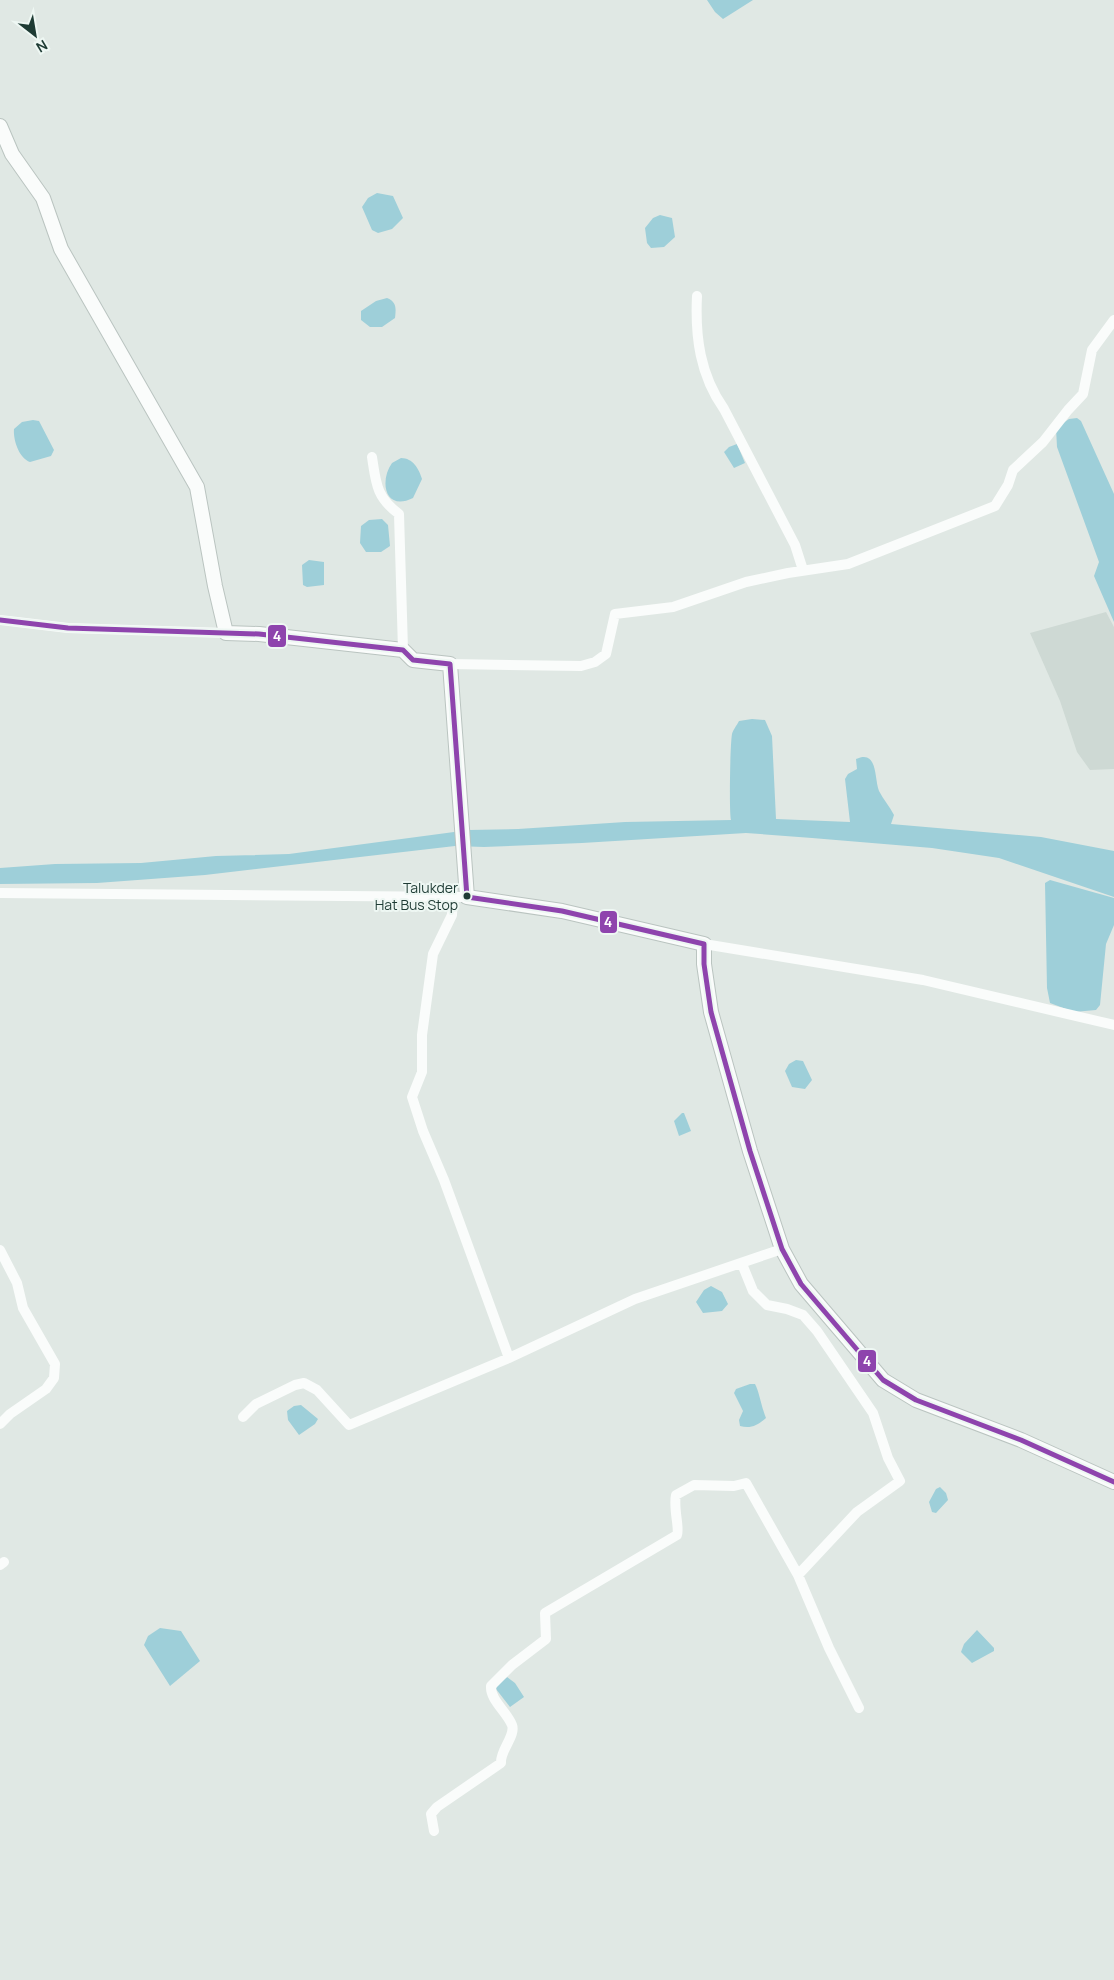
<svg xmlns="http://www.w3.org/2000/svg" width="1114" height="1980" font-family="Manrope,sans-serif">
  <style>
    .built { fill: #ced9d4 }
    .water { fill: #9ecfd9 }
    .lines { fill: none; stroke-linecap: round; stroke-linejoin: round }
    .secondary-casing { stroke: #bac4c0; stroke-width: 16 }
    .street { stroke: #fafcfb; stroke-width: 10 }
    .secondary { stroke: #fafcfb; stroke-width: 14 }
    .bus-1-casing { stroke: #eef7f3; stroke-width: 9 }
    .bus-1 { stroke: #8e44ad; stroke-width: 5 }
    .bus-dot { fill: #1e3b34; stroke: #eef7f3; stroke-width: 2 }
    .labels { text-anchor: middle; stroke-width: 4; stroke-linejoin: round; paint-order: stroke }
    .bus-label { font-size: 14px; fill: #1e3b34; stroke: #eef7f3; text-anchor: end }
    .line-badge { stroke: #eef7f3; stroke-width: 2 }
    .badge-label { font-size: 14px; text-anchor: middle; font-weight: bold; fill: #fff }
  </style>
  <rect width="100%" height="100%" fill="#e0e8e4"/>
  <path class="built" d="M1106,612L1114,627V769L1090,770L1077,752L1060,701L1030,633Z"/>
  <path class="water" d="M707,0H753L723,19L715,12Z
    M377,193L393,196L403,218L392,229L378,233L372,230L362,207L368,198Z
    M660,215L672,218L675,237L664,247L651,248L647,243L645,228L653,218Z
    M387,298C397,302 396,309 395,318L382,327H370L361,320V311L376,301Z
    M1077,418L1081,421L1114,494V622L1094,576L1099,562L1057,447L1056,428L1069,419Z
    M33,420L39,421L54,450L51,456L30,462C19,458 13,440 14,429L22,422Z
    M737,444L745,463L734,468L724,452L729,447Z
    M401,458C413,458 419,469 422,479L413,498C385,512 379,481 392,463Z
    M382,519L388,525L390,546L381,552H366L360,543L361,526L369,520Z
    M309,560L324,562V585L307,587L303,585L302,565Z
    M752,719L765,720L772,736L776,819L850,822L845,779L848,774L857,769L856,759C878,749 874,778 879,791C883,799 890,807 894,815L891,824L1041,837L1114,851V897L999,858L932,848L812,838L746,833L582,843L484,847L455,846L205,875L97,883L0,884V868L55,864L141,863L216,856L289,854L469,830L518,829L625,822L731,820C729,814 730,745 732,734C733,730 737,725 739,721Z
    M1050,880L1114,898V925L1106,944L1100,1005L1096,1010L1074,1012L1050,1003L1047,988L1045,883Z
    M796,1060L803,1061L812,1080L805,1089L792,1087L785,1071L789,1064Z
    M682,1113H684L691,1131L679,1136L674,1121Z
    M711,1286L722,1292L728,1304L722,1311L703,1313L696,1302L704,1290Z
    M750,1384H755C759,1391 762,1409 766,1418C758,1425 751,1429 740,1426L739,1420L743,1411L734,1393L736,1389Z
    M301,1405L318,1419L315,1424L299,1435L288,1420L287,1411L294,1406Z
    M940,1487L946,1493L948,1500L936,1513L932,1512L929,1502L936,1489Z
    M160,1628L181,1631L200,1661L170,1686L144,1645L148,1636Z
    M977,1630L994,1648V1651L972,1663L961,1652L964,1644Z
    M507,1677L515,1683L524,1697L510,1707L496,1689L498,1683Z"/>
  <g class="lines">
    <defs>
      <path id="secondary" d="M0,126L12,154L43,198L61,249L197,487L215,586L226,633L259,634L403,650L413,660L450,664L467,897L562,911L704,944V964L711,1012L750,1151L782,1249L801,1284L883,1380L916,1400L1021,1440L1114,1482"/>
    </defs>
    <use href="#secondary" class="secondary-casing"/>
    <path class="street" d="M697,296C695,337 700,375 724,409L795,545L803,570
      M372,457C376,483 376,497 399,514L403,650
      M0,620L68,628L226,633
      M450,664L581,666L595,662L606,654L615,614L673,607L746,582L788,573L848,564L995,506L1008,485L1013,470L1043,442L1068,410L1083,394L1092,350L1114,320
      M0,893L467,897
      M453,896L452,915L433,954L422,1035V1072L412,1097L423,1131L444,1180L509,1358
      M704,944L923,980L1114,1025
      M0,1250L17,1283L23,1308L55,1364L54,1378L46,1389L10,1414L0,1424
      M742,1264L753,1291L767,1305L787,1309L803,1315L817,1331L873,1413L888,1458L900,1481L857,1512L798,1575
      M243,1417L256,1404L295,1385L304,1383L317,1390L349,1425L509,1358L635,1299L782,1249
      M0,1565L4,1562
      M434,1831L431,1814L437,1807L501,1763C500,1750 516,1736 512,1725C507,1712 490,1700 491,1686L512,1665L546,1639L545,1613L677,1535C680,1529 673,1508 676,1495L694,1485L734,1486L746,1483L798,1575L829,1648L859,1708"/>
    <use href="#secondary" class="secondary"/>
    <defs>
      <path id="bus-1" d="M0,620L68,628L259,634L403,650L413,660L450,664L467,897L562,911L704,944V964L711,1012L750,1151L782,1249L801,1284L883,1380L916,1400L1021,1440L1114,1482"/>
    </defs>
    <use href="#bus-1" class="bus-1-casing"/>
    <use href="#bus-1" class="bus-1"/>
  </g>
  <circle class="bus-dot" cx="467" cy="896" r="4.5"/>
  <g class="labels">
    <g class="bus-label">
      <text x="458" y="893">Talukder<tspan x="458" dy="17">Hat Bus Stop</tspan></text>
    </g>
  </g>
  <g class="line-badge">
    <rect x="267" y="624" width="20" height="24" rx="5" fill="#8e44ad"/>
    <rect x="599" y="910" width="19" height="24" rx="5" fill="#8e44ad"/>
    <rect x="857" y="1349" width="20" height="24" rx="5" fill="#8e44ad"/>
  </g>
  <g class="badge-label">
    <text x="277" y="641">4</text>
    <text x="608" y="927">4</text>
    <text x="867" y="1366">4</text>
  </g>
  <g transform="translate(35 35) rotate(149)" stroke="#eef7f3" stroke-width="4" paint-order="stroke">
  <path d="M0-4L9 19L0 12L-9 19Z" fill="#1e3b34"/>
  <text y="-8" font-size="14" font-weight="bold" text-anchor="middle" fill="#1e3b34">N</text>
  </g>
</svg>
